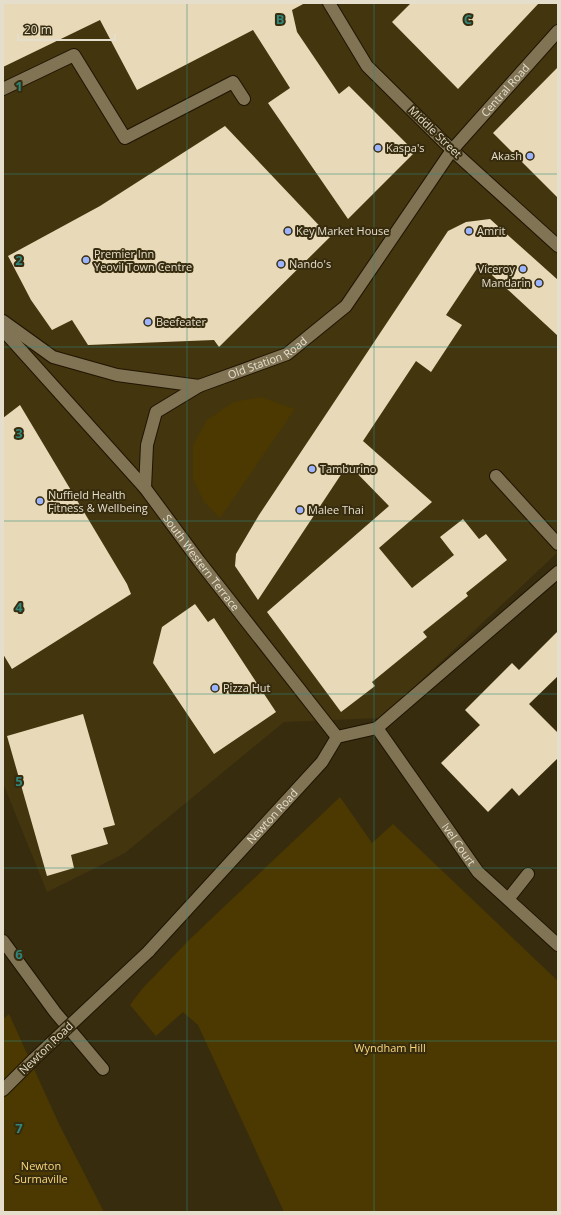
<svg xmlns="http://www.w3.org/2000/svg" width="561" height="1215" font-family="'Open Sans',sans-serif">
  <style>
    .built { fill: #43350e }
    .green { fill: #4b3901 }
    .building { fill: #e8dab8 }
    .lines { fill: none; stroke-linecap: round; stroke-linejoin: round }
    .service-casing { stroke: #1f1400; stroke-width: 14 }
    .pedestrian-casing { stroke: #1f1400; stroke-width: 14 }
    .minor-casing { stroke: #1f1400; stroke-width: 14 }
    .tertiary-casing { stroke: #1f1400; stroke-width: 14 }
    .service { stroke: #807455; stroke-width: 12 }
    .pedestrian { stroke: #807455; stroke-width: 12 }
    .minor { stroke: #807455; stroke-width: 12 }
    .tertiary { stroke: #807455; stroke-width: 12 }
    .tertiary-bridge-casing { stroke: #1f1400; stroke-width: 14; stroke-linecap: butt }
    .tertiary-bridge { stroke: #807455; stroke-width: 12 }
    .grid { fill: none; stroke: #2f867c; stroke-width: 1; stroke-opacity: 0.55 }
    .poi-dot { fill: #9bb4fd; stroke: #372c0e; stroke-width: 1.5 }
    .labels { text-anchor: middle; stroke-width: 4; stroke-linejoin: round; paint-order: stroke }
    .street-label { font-size: 11px; fill: #e5decd; stroke: #372c0e }
    .poi-label { font-size: 11px; fill: #e5decd; stroke: #372c0e; text-anchor: start }
    .park-label { font-size: 11px; fill: #fad77d; stroke: #372c0e }
    .grid-label { font-size: 13px; text-anchor: middle; font-weight: bold; fill: #2f867c; stroke: #372c0e; stroke-width: 4; stroke-linejoin: round; paint-order: stroke }
  </style>
  <rect width="100%" height="100%" fill="#372c0e"/>
  <path class="built" d="M3,3H558V552L381,718L284,722L125,853L47,892L3,783Z"/>
  <path class="green" d="M261,397L295,409L220,518L204,502L193,479V445L207,420L233,402Z
    M340,797L372,843L393,824L558,981V1212H284L198,1025L183,1012L156,1036L130,1005L142,989L189,940Z
    M9,1014L59,1124L104,1212H3V1019Z"/>
  <path class="building" d="M3,3H305L292,10L297,32L339,94L349,86L415,152L348,219L268,103L290,88L253,30L137,90L100,20L3,67Z
    M411,3H539L458,89L392,22Z
    M558,67V198L493,133Z
    M225,126L330,237L219,347L214,340L88,345L72,320L52,330L31,300L8,256L100,206Z
    M490,219L558,280V336L480,264L446,315L462,325L431,372L416,361L363,441L432,502L379,548L412,588L454,555L440,537L463,519L479,539L486,534L507,560L466,593L468,596L423,632L427,637L372,682L375,686L341,712L267,612L389,506L348,464L258,600L235,566L236,554L259,515L448,231L466,222Z
    M20,405L127,584L131,594L12,669L3,654V418Z
    M195,604L208,622L214,618L276,712L214,754L153,663L162,627Z
    M558,631V676L529,704L558,733V758L519,796L512,788L488,812L441,763L480,725L465,710L512,663L519,670Z
    M83,714L115,825L103,828L108,844L71,855L74,868L47,876L7,736Z"/>
  <g class="lines">
    <defs>
      <path id="service" d="M3,89L74,55L125,138L233,82L244,99
        M496,476L558,544
        M509,898L528,874
        M3,941L55,1012L103,1069"/>
      <path id="pedestrian" d="M329,3L367,66L452,150"/>
      <g id="minor">
        <path id="s1" d="M452,150L558,31"/>
        <path id="s2" d="M377,728L478,872L558,945"/>
      </g>
      <g id="tertiary">
        <path id="s3" d="M3,321L53,357L117,375L199,386L287,354L346,306L452,150L558,246"/>
        <path id="s4" d="M3,330L145,488L199,561L337,737"/>
        <path d="M145,488L147,445L156,412L199,386"/>
        <path id="s5" d="M148,952L322,762L337,737L377,728L558,572"/>
        <path d="M3,1090L34,1059"/>
      </g>
    </defs>
    <use href="#service" class="service-casing"/>
    <use href="#pedestrian" class="pedestrian-casing"/>
    <use href="#minor" class="minor-casing"/>
    <use href="#tertiary" class="tertiary-casing"/>
    <use href="#service" class="service"/>
    <use href="#pedestrian" class="pedestrian"/>
    <use href="#minor" class="minor"/>
    <use href="#tertiary" class="tertiary"/>
    <defs>
      <path id="tertiary-bridge" d="M34,1059L148,952"/>
    </defs>
    <use href="#tertiary-bridge" class="tertiary-bridge-casing"/>
    <use href="#tertiary-bridge" class="tertiary-bridge"/>
  </g>
  <path class="grid" d="M187,3V1212M374,3V1212M3,174H558M3,347H558M3,521H558M3,694H558M3,868H558M3,1041H558"/>
  <g class="poi-dot">
    <circle cx="378" cy="148" r="4"/>
    <circle cx="530" cy="156" r="4"/>
    <circle cx="288" cy="231" r="4"/>
    <circle cx="469" cy="231" r="4"/>
    <circle cx="86" cy="260" r="4"/>
    <circle cx="281" cy="264" r="4"/>
    <circle cx="523" cy="269" r="4"/>
    <circle cx="539" cy="283" r="4"/>
    <circle cx="148" cy="322" r="4"/>
    <circle cx="312" cy="469" r="4"/>
    <circle cx="40" cy="501" r="4"/>
    <circle cx="300" cy="510" r="4"/>
    <circle cx="215" cy="688" r="4"/>
  </g>
  <g class="labels">
    <g class="street-label">
      <text dy="4" stroke="none"><textPath href="#s1" startOffset="80">Central Road</textPath></text>
      <text transform="translate(435 132) rotate(44)" y="4">Middle Street</text>
      <text dy="4" stroke="none"><textPath href="#s3" startOffset="285">Old Station Road</textPath></text>
      <text dy="4" stroke="none"><textPath href="#s4" startOffset="306">South Western Terrace</textPath></text>
      <text dy="4" stroke="none"><textPath href="#s5" startOffset="184">Newton Road</textPath></text>
      <text dy="4" stroke="none"><textPath href="#s2" startOffset="142">Ivel Court</textPath></text>
      <text transform="translate(46 1048) rotate(-44)" y="4">Newton Road</text>
    </g>
    <g class="poi-label">
      <text x="386" y="152">Kaspa's</text>
      <text x="522" y="160" text-anchor="end">Akash</text>
      <text x="296" y="235">Key Market House</text>
      <text x="477" y="235">Amrit</text>
      <text x="94" y="258">Premier Inn<tspan x="94" dy="13">Yeovil Town Centre</tspan></text>
      <text x="289" y="268">Nando's</text>
      <text x="515" y="273" text-anchor="end">Viceroy</text>
      <text x="531" y="287" text-anchor="end">Mandarin</text>
      <text x="156" y="326">Beefeater</text>
      <text x="320" y="473">Tamburino</text>
      <text x="48" y="499">Nuffield Health<tspan x="48" dy="13">Fitness &amp; Wellbeing</tspan></text>
      <text x="308" y="514">Malee Thai</text>
      <text x="223" y="692">Pizza Hut</text>
    </g>
    <g class="park-label">
      <text x="390" y="1052">Wyndham Hill</text>
      <text x="41" y="1170">Newton<tspan x="41" dy="13">Surmaville</tspan></text>
    </g>
  </g>
  <g class="grid-label">
    <text x="280" y="24">B</text>
    <text x="468" y="24">C</text>
    <text x="19" y="91">1</text>
    <text x="19" y="265">2</text>
    <text x="19" y="438">3</text>
    <text x="19" y="612">4</text>
    <text x="19" y="786">5</text>
    <text x="19" y="959">6</text>
    <text x="19" y="1133">7</text>
  </g>
  <rect width="561" height="1215" fill="none" stroke="#e5decd" stroke-width="8"/>
  <path d="M18 34v6h97v-6" fill="none" stroke="#e5decd" stroke-width="2"/>
  <text x="24" y="34" font-size="12" fill="#e5decd" stroke="#372c0e" stroke-width="3" paint-order="stroke">20 m</text>
</svg>
